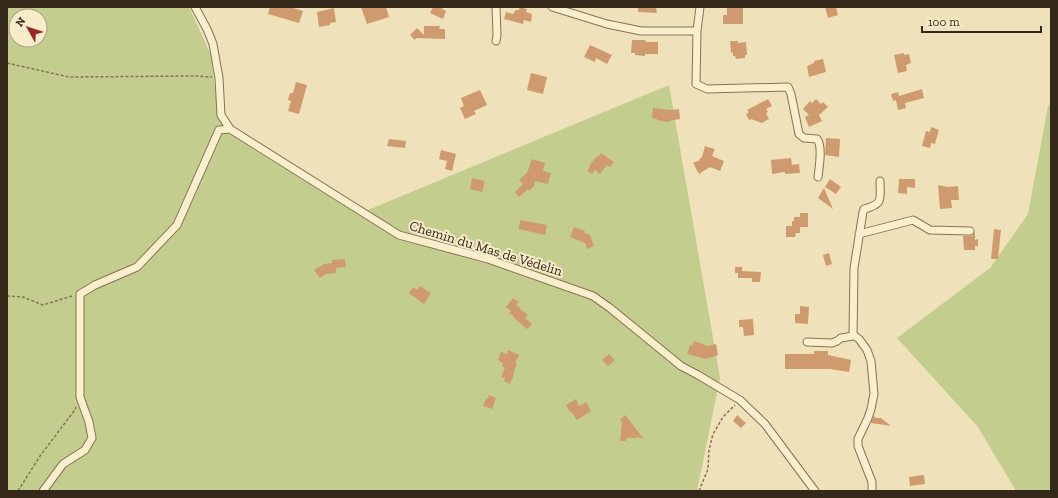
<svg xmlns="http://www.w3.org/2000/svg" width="1058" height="498" font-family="'Zilla Slab',serif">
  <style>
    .green { fill: #c2cd8e; fill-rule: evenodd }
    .building { fill: #cf9b6e }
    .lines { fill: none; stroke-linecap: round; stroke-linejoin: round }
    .minor-casing { stroke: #867154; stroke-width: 9 }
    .path { stroke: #867154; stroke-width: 1.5; stroke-dasharray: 3 2; stroke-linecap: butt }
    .minor { stroke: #faefcd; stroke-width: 7 }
    .labels { text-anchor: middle; stroke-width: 4; stroke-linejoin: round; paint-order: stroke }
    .street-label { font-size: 14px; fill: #34281a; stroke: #f6ecca }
  </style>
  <rect width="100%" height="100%" fill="#efe2ba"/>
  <path class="green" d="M7,7H189L211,55L218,114L241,141L368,210L669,85L720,378L697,491H7ZM16,16H40V40H16Z
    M1051,102V491H1016L978,427L897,338L990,268L1028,214L1048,106Z"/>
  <path class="building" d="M270,7H290L303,11L299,23L268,14Z
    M361,7H386L389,17L367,24Z
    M433,7H443L442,9L446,11L443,19L430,13Z
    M520,7L527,9L526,12L532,14L531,22L524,20L523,24L504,19L506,12L513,14L516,10H519Z
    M638,7H656L657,13L638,12Z
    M734,7H743V24H723V15H727V8H734Z
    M825,7H836L838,15L828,18Z
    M334,8L336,22L330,23V25L319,27L317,12Z
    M424,26H440L439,29H445V39L416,38L415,40L410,35L417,28L424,35Z
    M632,40H645L646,42H658V54H645V56L635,55V53H631Z
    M730,41H738V43L746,42L747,55H745V58L736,59L735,56H733V52L731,53Z
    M590,45L612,55L607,64L596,58L595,62L584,57Z
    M904,53V55L909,54L911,63L906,65L907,71L898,73L894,55Z
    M823,59L826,72L809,77L807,66L814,63V61Z
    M531,73L547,77L543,94L527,90Z
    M296,82L307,85L299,114L288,111L291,101L288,100L290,93H293Z
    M922,89L924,98L905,103L906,108L898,110L896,100L893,101L891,94L898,92L899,96Z
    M480,90L487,105L474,111L476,114L465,119L460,108L464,106L461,98Z
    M768,99L772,106L766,109L768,112L766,113L769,119L762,123L751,119L749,120L746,114L749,112L747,110Z
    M816,99L821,104L823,102L828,107L819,115L822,121L809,127L805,117L809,115L803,109L810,101L812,103Z
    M653,108L670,110L679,109L680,119L669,121L668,122L657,120V119L652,118Z
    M931,127L939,130L935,144L931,143L930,148L922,146L926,131L930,132Z
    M826,138L840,139L839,157L825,155Z
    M389,139L406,141L405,148L387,146Z
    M705,146L715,149L712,156L724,161L720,171L710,167L699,174L693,163L700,160L699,159L702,157Z
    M441,150L456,154L452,171L445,169L447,161L439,159Z
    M601,153L614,162L610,167L607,165L600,174L595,170L592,174L587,171L590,167L589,166L597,156L598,157Z
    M791,158L792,165L799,164L800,173L785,174V172L772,174L771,160Z
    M532,159L545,163L543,171L551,173L548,184L535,181L534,186L529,191L528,189L519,197L515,192L523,184L519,180L527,173Z
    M472,178L485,181L482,192L470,189Z
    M830,179L841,187L836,194L825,187Z
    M899,179H915V188L907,187V194L898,193Z
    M938,185L948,187L958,186L959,200H951L952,208L940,209Z
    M824,188L833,209L818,198Z
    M800,213H808V227H800V233H796L795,237H786V226H792V221H794V217H800Z
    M520,220L547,225L545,235L519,229Z
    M574,227L585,231L584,233L590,235L594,246L587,249L585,243L570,237Z
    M994,229L1001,230L998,259H991Z
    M975,232V240L978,239V246H975V250H964L963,236H972Z
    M829,253L832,264L826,266L823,255Z
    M345,259L346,267L336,268V273L326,274L320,278L314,270L324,264L332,263V260Z
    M735,267H742V271L761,272L760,282H752V278H738V273H735Z
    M420,286L431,293L424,304L409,293L413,287L417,290Z
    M513,298L519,302L516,305L520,308V309L528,315L525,318L532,324L527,329L513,317L514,316L509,313L511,311L506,307Z
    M800,306L809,307L808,324L795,323V314H800Z
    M753,319L754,335L744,336L743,327H739V320Z
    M694,341L708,346L716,344L718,355L706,359L687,354L690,345L692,346Z
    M508,350L519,355L515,363H517L513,374H514L510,384L504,381L505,378L501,377L505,368L502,366L503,363L498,360L501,352L507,354Z
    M814,351H828V355L851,360L849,372L830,369H785V354H814Z
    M609,354L615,360L608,366L602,360Z
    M489,395L496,398L492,409L483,406L486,398L488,399Z
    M576,399L579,406L586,402L591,411L577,420L571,411L570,412L566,405Z
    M625,415L643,438L636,437V438H627L626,441H620L622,422L620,420Z
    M737,415L746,423L741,428L733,421Z
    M874,416L876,418H881L891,426L871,423Z
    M924,475L925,484L910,486L909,477Z"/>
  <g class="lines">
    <defs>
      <path id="minor" d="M195,7L207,29L213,44L219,78L221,115L230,129L399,235L488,259L593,296L610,308L681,366L698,375L740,400L765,424L815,491
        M552,7L607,24L641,31H697
        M700,7L697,31L696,84L707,89L788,87L791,94L799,134L804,138L817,139C823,146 819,168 818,177
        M496,41L497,35L496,7
        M859,234L913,220L930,230L970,231
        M807,342L832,343L837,341L841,338L853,336
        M43,491L63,464L85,450L92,438L89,422L80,397V294L95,285L137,267L177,225L219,130L230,129
        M872,491V482L858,446V439L868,418L871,409L874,394L871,361L867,350L859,339L855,336H853L854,268L863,212L864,209C884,204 880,199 880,181"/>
    </defs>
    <use href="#minor" class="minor-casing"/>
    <path class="path" d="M7,63L69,77L194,76L212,77
      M7,296L23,297L43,305L72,296
      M18,491L40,456L74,411L76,407
      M699,491L708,469L709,450L713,434L723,417L735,405"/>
    <use href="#minor" class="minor"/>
  </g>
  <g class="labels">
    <g class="street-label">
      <text transform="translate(486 248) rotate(17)" y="5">Chemin du Mas de Védelin</text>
    </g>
  </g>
  <rect width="1058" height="498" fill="none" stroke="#34281a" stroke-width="16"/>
  <g transform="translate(28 28) rotate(309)"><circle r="19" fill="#f6ecca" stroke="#a89e84"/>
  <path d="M0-3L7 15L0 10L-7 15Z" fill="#972722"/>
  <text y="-6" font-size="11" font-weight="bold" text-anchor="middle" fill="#34281a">N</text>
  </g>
  <path d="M922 26v6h119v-6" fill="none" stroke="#34281a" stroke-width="2"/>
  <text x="928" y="26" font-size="12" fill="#34281a" stroke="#f6ecca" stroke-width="3" paint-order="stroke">100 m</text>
</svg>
